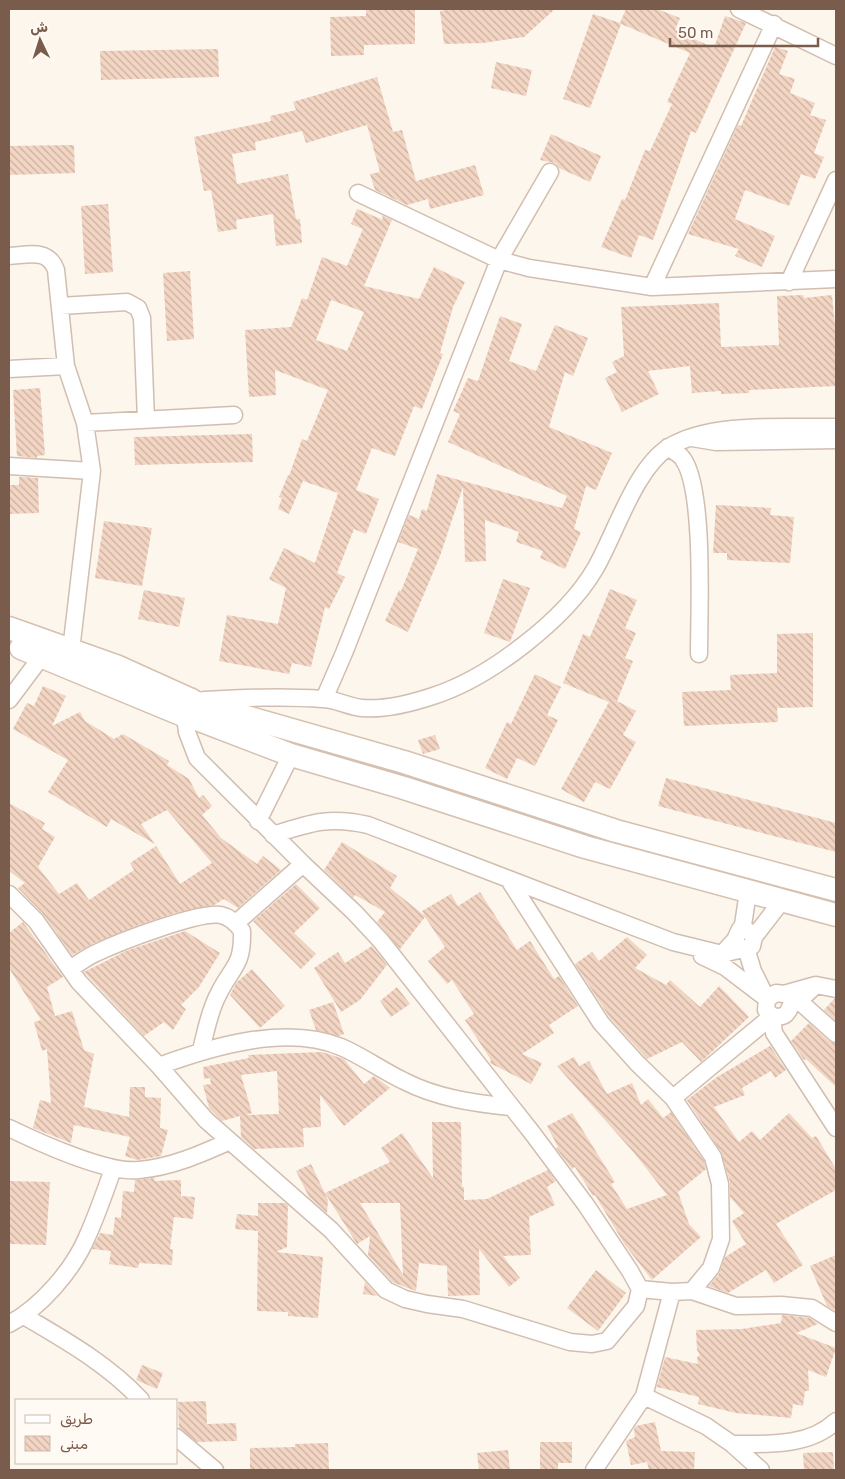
<svg xmlns="http://www.w3.org/2000/svg" width="845" height="1479" font-family="Rubik,Vazirmatn,sans-serif">
  <style>
    .building { fill: url(#building-back-hatch); fill-rule: evenodd }
    .lines { fill: none; stroke-linecap: round; stroke-linejoin: round }
    .minor-casing { stroke: #d1beb0; stroke-width: 19 }
    .secondary-casing { stroke: #d6c0b0; stroke-width: 25 }
    .minor { stroke: #fff; stroke-width: 16 }
    .secondary { stroke: #fff; stroke-width: 22 }
  </style>
  <defs>
    <pattern id="building-back-hatch" width="6" height="6" patternUnits="userSpaceOnUse" patternTransform="scale(1.25)"><rect width="6" height="6" fill="#f3d5c3"/><path d="M-1 5l2 2M0 0l6 6M5-1l2 2" fill="none" stroke="#cab0a1"/></pattern>
  </defs>
  <rect width="100%" height="100%" fill="#fdf6ec"/>
  <path class="building" d="M453,9H555L524,37L483,43L444,44L440,11Z
    M626,9H657L680,18L675,30L714,48L725,16L746,23L696,133L691,131L653,240L639,235L631,258L601,247L622,199L625,200L645,150L650,151L672,104L667,102L690,53L621,24L590,108L563,99L593,14L620,23Z
    M366,10H415V44L364,45V55L331,56L330,17L366,16Z
    M775,47L788,51L779,74L795,79L790,93L815,103L810,115L826,120L814,153L824,157L815,179L801,174L789,206L745,190L735,219L775,236L762,267L735,256L739,249L688,234L738,125L741,126Z
    M218,49L219,77L101,80L100,51Z
    M496,62L532,70L526,96L491,88Z
    M377,77L393,132L402,130L416,181L475,165L484,195L430,209L428,199L407,205L375,190L370,174L380,172L367,125L306,143L302,131L255,142L256,150L232,154L237,184L288,174L296,219H300L302,243L276,246L273,214L236,220L237,229L218,232L211,190L204,191L194,137L271,121L270,116L296,110L293,102Z
    M551,134L601,156L590,182L559,168L555,163L540,160Z
    M74,145L75,173L9,175V146Z
    M108,204L113,272L85,274L81,206Z
    M357,209L383,220L382,215L392,220L364,286L419,299L434,267L465,282L453,307L440,353L443,354L422,409L414,406L395,456L372,448L356,490L379,499L366,534L354,529L337,573L345,577L329,609L325,607L311,667L292,663L289,674L219,661L227,615L278,624L286,588L269,579L284,548L315,563L338,493L303,481L289,514L278,509L282,498L279,497L288,475L289,476L302,439L307,441L328,390L275,370L276,395L249,397L245,330L291,327L302,298L307,300L322,257L347,266L363,229L351,224ZM331,300L364,312L347,351L316,340Z
    M190,271L194,339L167,341L163,273Z
    M803,295L804,298L832,295L836,336V386L749,390V393L721,394V391L692,393L690,366L648,371L659,394L622,412L605,378L617,372L612,362L624,356L621,307L719,303L721,347L779,345L777,296Z
    M500,316L522,324L509,361L536,371L555,325L588,338L573,376L565,372L549,427L612,453L596,490L586,486L574,529L581,532L565,569L540,558L543,551L516,542L519,532L485,520L486,561L465,562L463,487L440,556L408,632L385,621L399,590L401,591L418,549L398,542L409,515L419,519L422,509L427,511L437,474L562,508L567,496L448,442L460,414L453,411L468,378L478,381Z
    M40,388L45,455L37,456V458L17,456L13,390Z
    M252,434L253,462L135,465L134,437Z
    M19,477L38,478L39,513L9,514V485H19Z
    M716,505L771,508L770,515L794,517L790,563L727,560V553H713Z
    M104,521L152,528L142,586L95,578Z
    M503,579L530,588L510,642L484,633Z
    M610,589L637,600L625,628L636,633L625,658L633,661L617,701L636,711L623,735L636,742L610,789L595,782L584,802L561,789L609,702L563,683L583,634L590,637Z
    M144,590L185,598L179,627L138,619Z
    M813,633V707L777,708L778,722L684,726L682,692L731,690L730,675L777,673V634Z
    M535,674L561,687L547,715L558,720L535,766L517,758L507,779L485,768L507,722L511,724Z
    M43,686L66,696L52,726L80,712L85,721L114,739L123,734L169,761L167,765L189,779L199,798L203,795L212,806L202,815L221,838L257,864L263,856L281,870L238,908L224,899L214,905L175,913L136,926L92,944L72,955L44,915L18,888L25,883L9,871V803L45,823L42,829L55,837L38,867L59,894L77,883L89,900L134,870L130,863L156,846L180,884L212,863L167,810L141,824L155,844L111,819L107,827L48,792L68,760L13,729L27,703L34,706Z
    M435,735L440,749L423,754L418,740Z
    M666,778L836,823V852L658,806Z
    M342,842L397,876L390,888L425,916L422,911L451,894L458,906L480,892L517,950L530,941L554,979L559,976L578,1006L549,1025L554,1033L522,1054L542,1063L531,1084L490,1063L491,1060L465,1020L474,1014L452,980L447,984L428,961L445,947L425,917L400,949L377,922L385,912L355,895L353,898L324,870Z
    M296,884L320,908L294,933L316,954L301,969L253,921Z
    M23,922L63,977L47,987L55,1016L72,1011L84,1050L94,1054L84,1107L129,1117L130,1087H145V1097L161,1098L160,1128L168,1130L161,1156L137,1160L125,1156L130,1137L74,1125L71,1143L33,1128L40,1100L51,1103L47,1049L42,1051L34,1022L41,1020L9,968V933Z
    M185,931L220,953L199,987L181,1005L186,1009L173,1030L164,1022L144,1036L84,972L126,951Z
    M627,937L647,955L635,968L666,985L670,980L700,1007L719,986L749,1017L701,1062L682,1042L647,1059L610,1018L575,964L592,952L599,961Z
    M372,946L387,965L360,1000L341,1012L314,968L338,952L345,963Z
    M252,969L285,1006L260,1028L230,995L236,983Z
    M397,987L410,1004L391,1017L380,1001Z
    M834,999H836V1021L824,1010Z
    M333,1002L344,1034L339,1036L316,1030L309,1010Z
    M809,1023L829,1041L836,1044V1087L806,1059L804,1060L791,1041Z
    M770,1046L786,1070L775,1078L771,1071L742,1088L745,1095L714,1107L739,1142L752,1131L760,1140L789,1113L812,1138L816,1136L836,1169V1190L776,1224L803,1265L774,1283L766,1270L728,1293L709,1286L719,1274L725,1257L746,1244L732,1221L744,1213L730,1197V1182L721,1152L687,1100L717,1077Z
    M322,1052L344,1059L364,1084L374,1076L390,1088L344,1126L320,1095L321,1127L303,1128L304,1147L254,1149L241,1137L240,1116L222,1121L209,1108L203,1085L211,1084L210,1078L204,1079L203,1067L249,1058L248,1055ZM277,1071L279,1114L246,1115L252,1113L241,1075Z
    M574,1057L579,1066L589,1061L607,1094L632,1083L641,1105L648,1099L663,1118L671,1112L704,1161L706,1169L678,1192L689,1224L701,1237L652,1280L625,1245L595,1195L593,1196L575,1167L572,1169L556,1148L558,1147L547,1126L572,1113L615,1182L611,1184L627,1209L667,1195L635,1154L557,1066Z
    M432,1122H461L462,1187H464V1200L487,1199L548,1170L556,1181L547,1187L555,1205L529,1217L531,1255L503,1256L520,1278L509,1287L479,1249L480,1295L448,1296L447,1266L419,1263L416,1291L392,1282L368,1255L370,1236L357,1244L325,1193L390,1162L381,1148L402,1133L433,1178ZM360,1203H400L403,1275L372,1223Z
    M311,1164L328,1200L327,1213L309,1197L296,1171Z
    M155,1178L154,1181L181,1180V1196L195,1197L193,1219L174,1217L170,1249H173L172,1265L139,1263L138,1268L109,1264L111,1251L92,1249L100,1233L113,1235L115,1217L121,1218L123,1191L134,1192L135,1180Z
    M9,1181L50,1182L46,1245L9,1244Z
    M258,1203H285L288,1205L287,1247L276,1252L323,1257L318,1318L288,1316V1312L257,1311L258,1231L235,1229L237,1214L258,1216Z
    M836,1255V1311L827,1306L810,1266Z
    M596,1270L626,1293L598,1331L567,1308Z
    M365,1282L378,1296L363,1294Z
    M782,1315L810,1318L818,1324L796,1333L836,1348L826,1377L808,1370L809,1391H805L803,1406L793,1404L791,1418L736,1413L698,1404L699,1397L657,1387L665,1357L698,1364L697,1357L700,1355L697,1350L696,1330L742,1329L781,1323Z
    M142,1365L163,1373L157,1389L136,1380Z
    M206,1401L207,1424L236,1423L237,1441L197,1442L179,1428L178,1402Z
    M655,1422L661,1451L695,1452L694,1470H649L647,1462L631,1465L626,1441L635,1437L634,1429L636,1426Z
    M540,1442H572V1463H558V1470H540Z
    M328,1443L329,1470H250V1448L295,1447V1444Z
    M508,1450L510,1470H479L477,1453Z
    M833,1452L834,1470H804L803,1453Z"/>
  <g class="lines">
    <defs>
      <path id="minor" d="M739,9L836,56
        M358,193L499,260L529,268L652,287L836,279
        M9,256C28,255 48,248 56,270L66,366L85,423L92,471L70,659
        M789,282L836,180
        M652,287L774,24
        M60,306L127,302L138,308L142,318L146,420
        M9,369L66,366
        M85,423L234,415
        M692,438L716,442L836,440
        M668,447C673,451 680,454 683,459C705,490 699,612 699,654
        M9,466L92,471
        M324,699L344,653L499,260L550,172
        M9,700L42,656
        M204,700C243,698 283,696 322,699C336,699 349,707 362,708C385,710 412,703 433,696C489,678 565,620 595,569C615,535 635,468 669,447C712,421 786,428 836,427
        M185,716L187,732L197,758L303,864
        M258,821L291,755
        M273,835C310,823 329,816 368,825L673,942L722,954L743,949
        M509,880L601,1023L637,1063L673,1098L713,1157L720,1184L721,1239L711,1268L692,1291L672,1292L640,1289
        M9,894L36,921L79,982L159,1066L206,1120L331,1230L386,1290L405,1299L427,1304L463,1309L570,1342L592,1344L607,1341L636,1306L640,1289L630,1271L586,1205L533,1134L381,941L355,913L303,864L236,923
        M739,931L743,925L748,892
        M754,937L781,902
        M746,948L753,971L767,999L766,1010L772,1016L774,1033L836,1128
        M722,954L735,940L739,931C747,929 750,931 754,937L752,946L743,949L738,947
        M702,956L725,967L767,999L776,993L784,994L816,985L836,989
        M70,969C79,963 87,957 96,953C119,942 199,911 221,915C230,917 237,924 242,931C243,967 232,966 218,995C209,1012 206,1031 201,1050
        M799,1001L836,1034
        M159,1066C211,1047 286,1024 341,1047C362,1056 383,1071 404,1081C437,1098 473,1103 510,1107
        M673,1098L772,1016C783,1018 787,1016 791,1005L799,1001L816,985
        M9,1128C38,1142 108,1174 139,1170C172,1167 201,1154 230,1141
        M692,1291L736,1306L781,1305L812,1308L836,1323
        M24,1316C65,1340 109,1365 141,1400
        M9,1324C40,1308 73,1270 87,1237C97,1215 105,1192 113,1169
        M644,1396L706,1426L732,1444L761,1470
        M176,1437L215,1470
        M732,1444C767,1444 809,1447 836,1421
        M594,1470L644,1396L672,1292"/>
      <path id="secondary" d="M9,628L116,666L189,699
        M21,648L183,715
        M194,702L196,707L194,713L185,716L180,713L179,702C184,698 189,697 194,702L404,762L616,831L836,890
        M189,716L291,755L404,788L585,847L836,915"/>
    </defs>
    <use href="#minor" class="minor-casing"/>
    <use href="#secondary" class="secondary-casing"/>
    <use href="#minor" class="minor"/>
    <use href="#secondary" class="secondary"/>
  </g>
  <rect width="845" height="1479" fill="none" stroke="#7a5c4d" stroke-width="20"/>
  <rect x="15" y="1399" width="162" height="65" fill="#fffaf3" stroke="#cabbb1"/>
  <rect x="25" y="1415" width="25" height="8" fill="#ffffff" stroke="#cabbb1"/>
  <text x="60" y="1424" font-size="15" fill="#7a5c4d">طريق</text>
  <rect x="25" y="1436" width="25" height="15" fill="url(#building-back-hatch)" stroke="#cabbb1"/>
  <text x="60" y="1449" font-size="15" fill="#7a5c4d">مبنى</text>
  <g transform="translate(40 40) rotate(356)" stroke="#fffaf3" stroke-width="4" paint-order="stroke">
  <path d="M0-4L9 19L0 12L-9 19Z" fill="#7a5c4d"/>
  <text y="-8" font-size="14" font-weight="bold" text-anchor="middle" fill="#7a5c4d">ش</text>
  </g>
  <path d="M670 38v8h148v-8" fill="none" stroke="#7a5c4d" stroke-width="2.5"/>
  <text x="678" y="38" font-size="15" fill="#7a5c4d" stroke="#fffaf3" stroke-width="4" paint-order="stroke">50 m</text>
</svg>
